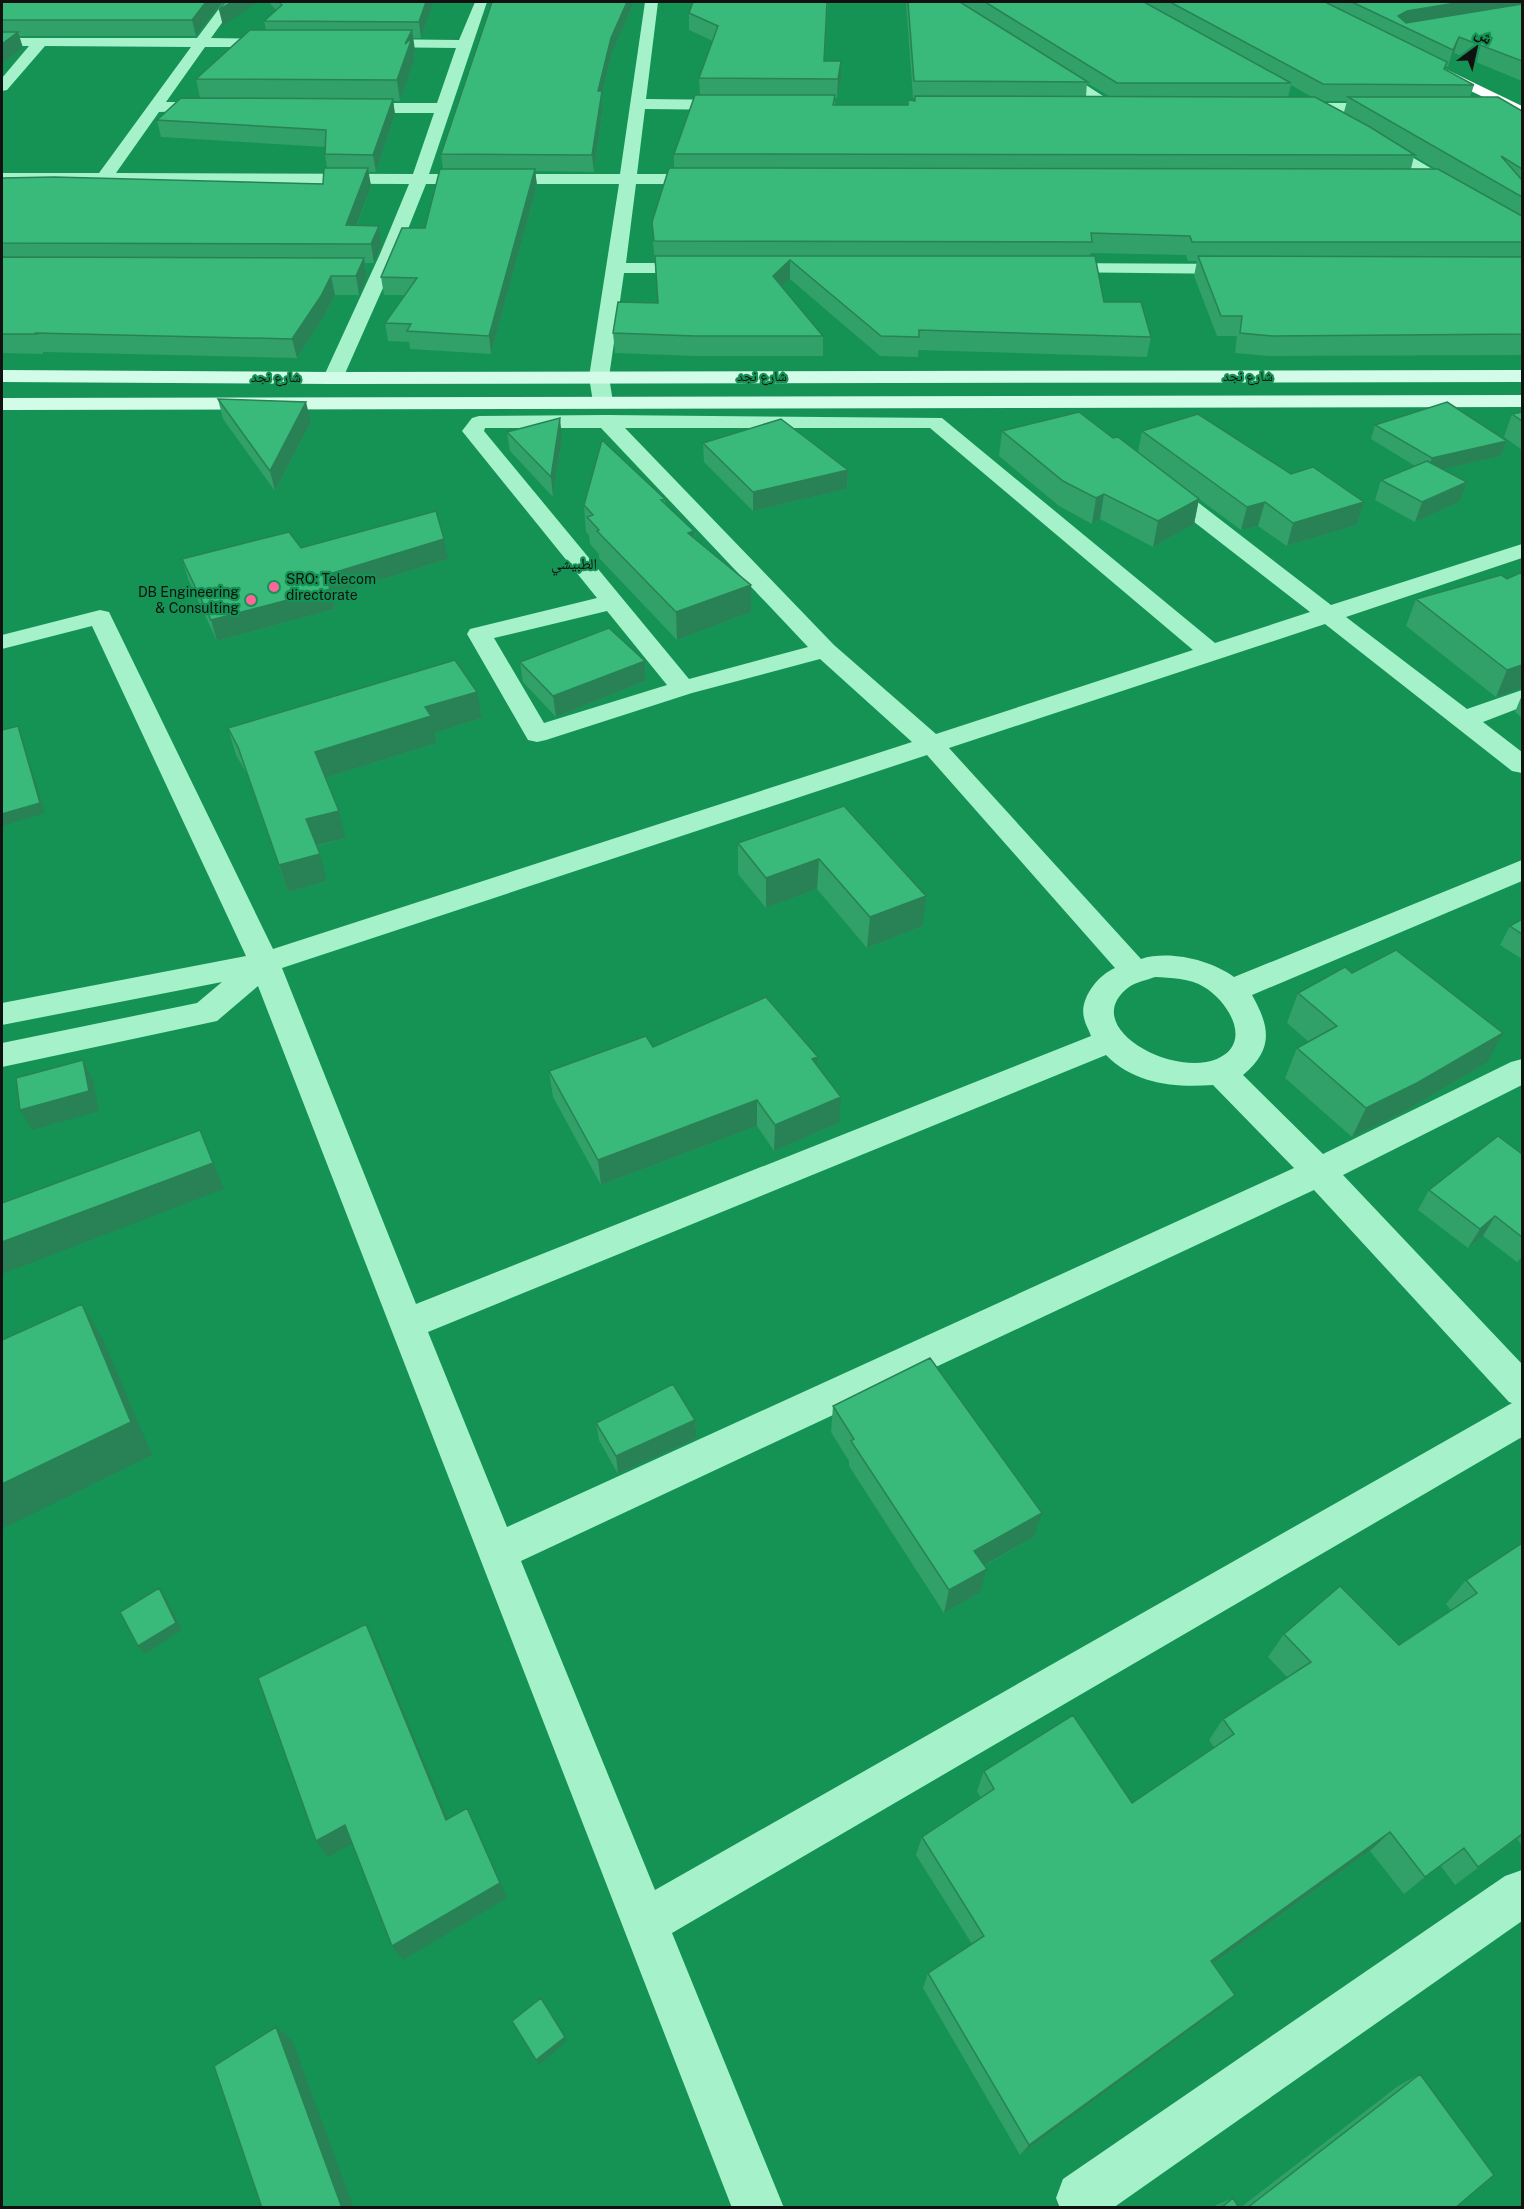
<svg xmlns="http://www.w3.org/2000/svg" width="1524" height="2209" font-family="'Public Sans','Noto Naskh Arabic',sans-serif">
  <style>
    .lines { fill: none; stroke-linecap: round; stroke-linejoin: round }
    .street { fill: #a4f1ca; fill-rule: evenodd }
    .secondary { fill: #d3fce8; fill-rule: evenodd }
    .highway { fill: #fff; fill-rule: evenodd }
    .wall { fill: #31a069; fill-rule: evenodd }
    .shaded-wall { fill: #288255 }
    .building { fill: #39ba7a; stroke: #288255; stroke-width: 1.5 }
    .poi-dot { fill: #ff659a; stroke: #159355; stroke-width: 2 }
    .labels { text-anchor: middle; stroke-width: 4.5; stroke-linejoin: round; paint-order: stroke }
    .far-street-label { font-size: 14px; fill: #111; stroke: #159355 }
    .far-poi-label { font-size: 14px; fill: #111; stroke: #159355; text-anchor: start }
    .far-neighbourhood-label { font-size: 15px; fill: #111; stroke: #159355 }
  </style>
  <rect width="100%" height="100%" fill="#159355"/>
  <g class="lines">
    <path class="street" d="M224,2H237L211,38L279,39L286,43L279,47H205L166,102H216L221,104L224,107L221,110L159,112L116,173L413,174L434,113H348L340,108L348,103H437L456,48L369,47L362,43L369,39L459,40L475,2H487L429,174H620L645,2H658L646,99L736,100L744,105L736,110L645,109L637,174H711L719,179L711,184H636L626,263H699L705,264L708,268L705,272L699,273H624L609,377L613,402L610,406L603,408L596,406L593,402L589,377L619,184H426L398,254L343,378L340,382H326L323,378L380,254L409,184L2,183V173H99L191,47L45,46L7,90L2,91V78L29,46H2V38H197Z
      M1050,64L1055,65L1120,107L1117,110H1107L1045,71L1043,68Z
      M1291,103H1390L1398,108L1390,113L1286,111L1283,108L1286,105Z
      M1373,134L1522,222V234L1516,233L1430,184L1367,142L1365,139L1367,136Z
      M1053,263L1239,264L1245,265L1248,269L1245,273L1239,274L1047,272L1044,268L1047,264Z
      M606,415L942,418L1215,643L1310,612L1153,490L1150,485L1153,480L1161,478L1169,480L1331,605L1522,544V558L1346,617L1467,709L1522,690V707L1483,722L1522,752V773L1512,771L1325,624L949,748L1141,959C1170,950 1210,960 1234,977L1522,860V881L1252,995C1270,1027 1274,1049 1243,1075L1323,1154L1511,1062L1522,1059V1085L1343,1175L1522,1364V1437L672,1933L784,2208H732L258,986L217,1021L2,1067V1043L197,1003L222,982L2,1025V1003L246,956L92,626L2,649V635L100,610L109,612L273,949L912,742L820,659L692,693L546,740L537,742L528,740L467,634L470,629L597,598L462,431L472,418L479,416ZM485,428H601L808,647L689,679L484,431ZM625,428H930L1193,650L936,734L834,645ZM607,611L667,685L544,723L494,638ZM927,755L1115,968C1098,975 1079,999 1084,1018C1085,1024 1089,1030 1091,1036L416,1304L282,968ZM1155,977C1171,978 1190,978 1204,987C1228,1001 1254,1043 1217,1059C1172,1078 1077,1026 1129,987C1136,982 1147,980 1155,977ZM1106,1055C1134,1084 1176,1088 1213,1085L1294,1168L507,1527L428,1332ZM1314,1190L1509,1402L1512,1403L655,1890L521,1561Z
      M1522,1870V1921L1113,2208H1060L1056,2198L1063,2179L1505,1876Z"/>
    <path class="secondary" d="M2,370L333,372L1522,370V382L333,384L2,382Z
      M1522,395V407L2,410V398Z"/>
    <path class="highway" d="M1433,63L1522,106V116L1428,70L1426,67L1428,64Z"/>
  </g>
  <path class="wall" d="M2,2H222L196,36H19L23,48L2,64Z
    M269,2H434L421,38H413L415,58L400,101H393L395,115L376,172H368L371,186L357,226H379L382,245L374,263H365L367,277L359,295H335L325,315L297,358L43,352V354L2,353V178L323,184L327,168L325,154V147L161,137L157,120L200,98L196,79L266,30L264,21L276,10Z
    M492,2H634L612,54L602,94L603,107L594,172L535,171L537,186L491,354L410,349L409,342L388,341L385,323L404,295H384L381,277L425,228L443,169L441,154Z
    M828,2L824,61H841V80L837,98H835V105H907L908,100L915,101V98H913L906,2H1522V81L1454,53L1448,67L1446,66L1445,69L1474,85L1470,97L1522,111V355L1268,356L1235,353L1237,336H1217L1194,276L1197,261H1188L1186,255L1091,253L1090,256L1104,302L1151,337L1147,357L918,350V357L880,356L790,279L782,287L823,336V356H696L615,353L613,333L658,303L653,241L674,168V154L700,95L699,78L713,41L689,30V13ZM1087,83L1109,96H1086ZM1291,85L1312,97H1288ZM1322,101H1347L1344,112ZM1414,156L1436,169H1411Z
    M218,399L311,422L275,491L223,419Z
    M1522,412V450L1504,437L1512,414Z
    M1375,425L1507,441L1501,456L1443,469L1467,482L1460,502L1415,522L1375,500L1381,480L1415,466L1371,439Z
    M1002,431L1113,438L1138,452L1142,431L1291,474L1364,502L1357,525L1287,546L1258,526L1241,530L1199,499L1194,524L1153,547L1100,519L1092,524L1059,506L999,456Z
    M507,432L562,438L553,497L510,451Z
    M703,443L848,470L847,489L753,511L704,462Z
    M665,499V503L694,531L695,538L751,612L677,640L599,558V554L590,544L589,535L586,532L584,505Z
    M301,548L448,559L332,595L335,609L217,641L188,579L182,559Z
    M1522,572V688L1496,697L1406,626L1416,599L1507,579Z
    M645,661L646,681L556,717L523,682L520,662Z
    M1522,695V718L1515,712Z
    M482,718L435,733L437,743L325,778L346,838L316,846L327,881L288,892L247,774L236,755L228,728Z
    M844,806L923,926L867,948L817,889L766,908L738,874V843Z
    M1522,919V959L1500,945L1510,926Z
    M1352,973L1487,1063L1402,1113L1352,1137L1285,1078L1297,1048L1309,1042L1287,1023L1298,993Z
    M653,1047L818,1057L817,1067L839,1123L774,1151L757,1126L601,1185L553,1097L549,1071Z
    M1522,1154V1257L1517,1262L1483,1236L1468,1248L1418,1210L1429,1190Z
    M833,1406L1034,1537L984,1566L980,1593L944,1613L849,1466V1461L831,1432Z
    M695,1420L697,1438L618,1474L599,1440L596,1423Z
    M1522,1543V1846L1517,1839L1455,1885L1441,1866L1404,1894L1370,1851L1213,1964L1219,2009L1020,2155L923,1988L928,1973L972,1944L916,1855L922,1837L981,1798L977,1791L984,1771L1132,1803L1214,1747L1209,1740L1223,1719L1287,1677L1268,1657L1284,1634L1399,1645L1451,1610L1446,1604L1466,1580Z
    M1420,2074L1455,2208H1240L1398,2086Z
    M1233,2198L1221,2208H1214L1216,2205Z"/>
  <path class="shaded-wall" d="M206,2H222L196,36L192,20Z
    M232,2H258L223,26L219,10Z
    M426,2H434L421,38L419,22Z
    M627,2H634L612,54L602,94L603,107L594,172L592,155L598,91L611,38Z
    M1462,2H1522V7L1403,27L1398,16L1407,11Z
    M412,30L415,50L414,52L415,58L400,101L397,80L405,44Z
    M18,32L23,48L2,64V44Z
    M1459,37L1454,53L1448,67L1453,50Z
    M841,61V80L837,98L838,79Z
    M393,99L395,115L376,172L373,155Z
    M368,168L371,186L350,244L346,225Z
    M535,169L537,186L491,354L489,336Z
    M379,226L382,245L374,263L371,244Z
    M364,258L367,277L359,295L356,276Z
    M790,260V279L773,296V276Z
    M331,276L335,295L325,315L297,358L292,339Z
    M306,402L311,422L275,491L270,471Z
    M560,418L562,438L553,497L551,477Z
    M1507,441L1501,456L1427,473L1432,458Z
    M848,470L847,489L753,511V492Z
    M1467,482L1460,502L1415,522L1422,502Z
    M1104,494L1100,519L1092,524L1096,498Z
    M1199,499L1194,524L1153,547L1158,521Z
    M1265,502L1258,526L1241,530L1247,507Z
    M1364,502L1357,525L1287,546L1293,523Z
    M694,531L695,558L688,533Z
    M444,539L448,559L332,595L335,609L217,641L211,620L326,575Z
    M751,585V612L677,640L676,612Z
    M645,661L646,681L556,717L553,696Z
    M1522,665V688L1496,697L1507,670Z
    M477,692L482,718L435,733L437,743L322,779L315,752L425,707Z
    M18,726L22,737L45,813L2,826V814Z
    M339,811L346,838L314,846L306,819Z
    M320,854L327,881L288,892L279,865Z
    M819,859L817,889L766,908V878Z
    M926,896L923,926L867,948L870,917Z
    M1503,1033L1487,1063L1402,1113L1352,1137L1366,1108Z
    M818,1057L817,1082L812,1059Z
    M83,1060L93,1080L99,1111L32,1130L20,1110Z
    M841,1097L839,1123L774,1151L775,1125Z
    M757,1100V1126L601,1185L598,1160Z
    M200,1130L224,1189L2,1274V1242Z
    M1495,1216L1483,1236L1468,1248L1480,1229Z
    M82,1304L103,1339L152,1455L2,1529V1484Z
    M695,1420L697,1438L618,1474L616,1456Z
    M1042,1513L1034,1537L969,1574L974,1551Z
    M987,1569L980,1593L944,1613L949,1590Z
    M159,1588L165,1596L182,1630L145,1654L138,1646Z
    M366,1624L376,1644L455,1836L446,1820Z
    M467,1808L507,1898L403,1960L392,1946Z
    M345,1825L357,1841L328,1857L316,1841Z
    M1390,1832L1370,1851L1196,1976L1211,1961Z
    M1464,1848L1441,1866L1404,1894L1425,1877Z
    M1235,1995L1219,2009L1020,2155L1029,2145Z
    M276,2027L292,2040L354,2208H342Z
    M565,2037L567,2041L539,2065L536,2060Z"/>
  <path class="building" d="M2,2H206L192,20H2Z
    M225,2H232L219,10Z
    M279,2H426L419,22L264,21L282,5Z
    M492,2H627L611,38L598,91H602L592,155L441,154Z
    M693,2H827L824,61H841L838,79L699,78L718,26L689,13Z
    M908,2H960L1088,82L914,81Z
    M985,2H1144L1291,83H1117Z
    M1170,2H1325L1447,62L1444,69L1474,85L1323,84Z
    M1352,2H1462L1407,11L1398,16L1406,23L1522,4V61L1459,37L1453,50Z
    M250,30H412L405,44L412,38L397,80L196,79Z
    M2,32H18L2,44Z
    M695,95H835L833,105H908V100L915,101V96L1315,97L1370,127L1415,155L674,154Z
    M1348,97H1498L1522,111V169L1501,156L1522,180V197Z
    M181,98L393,99L373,155L325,154L326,130L157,120Z
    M324,168H368L346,225L379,226L371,244L2,243V178L54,177L323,184Z
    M669,168L1438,169L1522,216V242H1192L1190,236L1091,233L1092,242L654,241L652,222Z
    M440,169H535L489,336L407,331L411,324L385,323L417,278L381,277L402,228H425Z
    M655,256H1095L1104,302H1141L1151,337L919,330V337L881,336L790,260L773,276L823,336H695L613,333L618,302L658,303Z
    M1198,256L1522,257V334L1273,336L1240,333L1242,316H1221Z
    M2,257L364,258L356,276H331L321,296L292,339L36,333L37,334H2Z
    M218,399L306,402L270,471Z
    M1447,402L1507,441L1432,458L1375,425Z
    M1079,412L1113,438L1118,437L1199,499L1158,521L1104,494L1096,498L1063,481L1002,431Z
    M1522,412V421L1512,414Z
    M1198,414L1291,474L1313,467L1364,502L1293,523L1265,502L1247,507L1142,431Z
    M560,418L551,477L507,432Z
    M781,419L848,470L753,492L703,443Z
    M602,440L665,499L661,500L694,531L688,533L751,585L676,612L597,531L599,530L587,517L593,515L584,505Z
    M1427,461L1467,482L1422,502L1381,480Z
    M436,511L444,539L326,575L330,589L211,620L182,559L289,532L301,548Z
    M1522,572V665L1507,670L1416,599L1501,575L1507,579Z
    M609,628L645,661L553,696L520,662Z
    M455,660L477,692L425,707L431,716L315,752L339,811L306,819L320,854L279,865L238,747L228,728Z
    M18,726L40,803L2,814V730Z
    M844,806L926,896L870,917L819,859L766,878L738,843Z
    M1522,919V934L1510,926Z
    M1396,950L1503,1033L1417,1083L1366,1108L1297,1048L1337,1026L1298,993L1345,967L1352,973Z
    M766,997L818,1057L812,1059L841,1097L775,1125L757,1100L598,1160L549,1071L646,1036L653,1047Z
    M83,1060L89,1091L20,1110L16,1078Z
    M200,1130L213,1163L2,1242V1203Z
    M1498,1136L1522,1154V1237L1495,1216L1480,1229L1429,1190Z
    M82,1304L131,1422L2,1484V1340Z
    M930,1358L1042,1513L974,1551L987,1569L949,1590L851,1441L854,1439L833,1406Z
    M673,1384L695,1420L616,1456L596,1423Z
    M1522,1543V1834L1478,1867L1464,1848L1425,1877L1390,1832L1211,1961L1235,1995L1029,2145L928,1973L984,1936L922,1837L994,1789L984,1771L1073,1715L1132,1803L1234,1734L1223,1719L1311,1662L1284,1634L1340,1586L1399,1645L1477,1593L1466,1580Z
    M159,1588L176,1623L138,1646L120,1612Z
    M366,1624L446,1820L467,1808L500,1883L392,1946L345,1825L316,1841L258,1678Z
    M541,1998L565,2037L536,2060L512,2021Z
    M276,2027L342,2208H262L214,2066Z
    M1420,2074L1494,2175L1455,2208H1247Z
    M1233,2198L1239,2208H1221Z"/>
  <g class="poi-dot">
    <circle cx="274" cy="587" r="6"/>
    <circle cx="251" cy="600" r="6"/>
  </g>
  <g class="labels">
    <g class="far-street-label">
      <text x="762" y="381">شارع نجد</text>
      <text x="1248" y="381">شارع نجد</text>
      <text x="276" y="382">شارع نجد</text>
    </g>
    <g class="far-poi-label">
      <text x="286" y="584">SRO: Telecom<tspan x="286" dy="16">directorate</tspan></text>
      <text x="239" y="597" text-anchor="end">DB Engineering<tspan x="239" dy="16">&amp; Consulting</tspan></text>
    </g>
    <g class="far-neighbourhood-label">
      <text x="574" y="569">الطبيشي</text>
    </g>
  </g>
  <rect width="1524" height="2209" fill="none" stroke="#111111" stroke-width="6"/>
  <g transform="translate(1476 48) rotate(33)" stroke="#159355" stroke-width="4.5" paint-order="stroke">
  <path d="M0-4.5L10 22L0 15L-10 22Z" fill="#111111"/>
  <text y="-9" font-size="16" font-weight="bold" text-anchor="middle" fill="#111111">ش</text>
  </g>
</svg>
